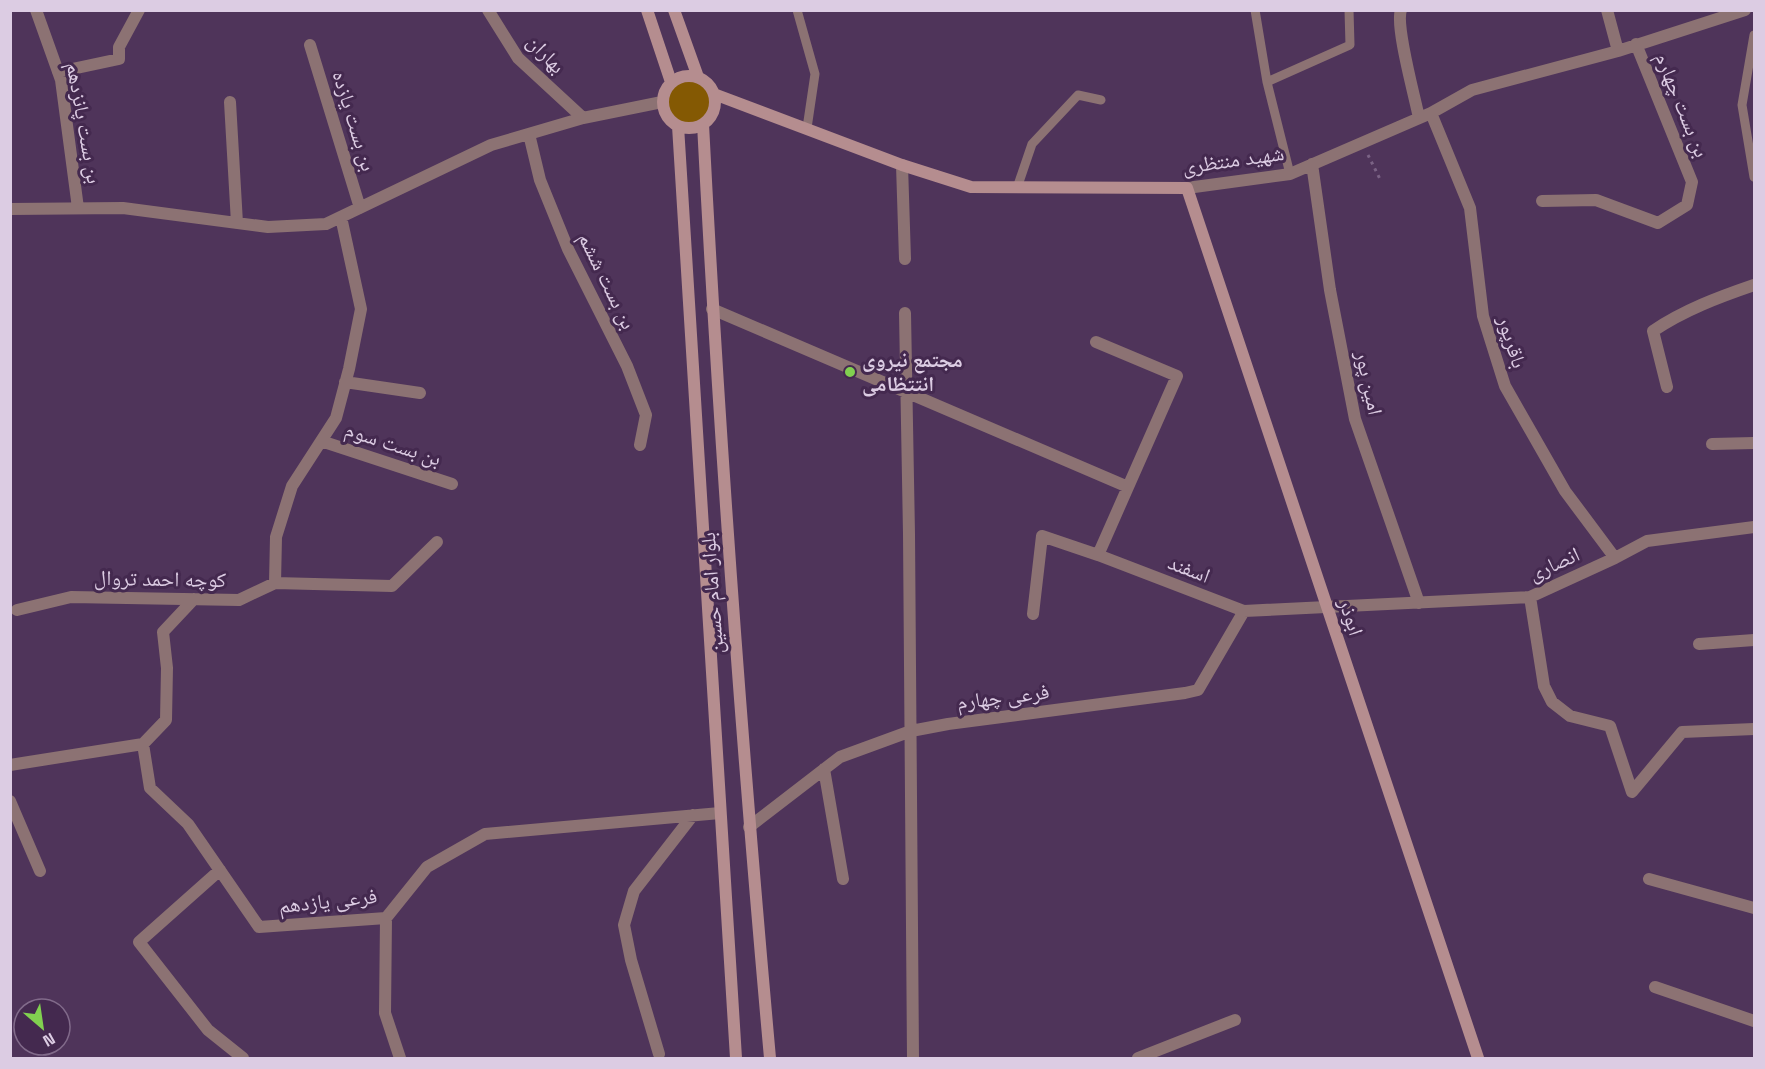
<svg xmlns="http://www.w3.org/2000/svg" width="1765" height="1069" font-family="'Space Grotesk','Noto Naskh Arabic',sans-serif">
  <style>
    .green { fill: #845903 }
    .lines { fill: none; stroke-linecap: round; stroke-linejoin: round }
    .path { stroke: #7b6385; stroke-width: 3; stroke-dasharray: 3 4.5; stroke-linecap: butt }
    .lane { stroke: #8c7273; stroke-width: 9 }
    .street { stroke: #8c7273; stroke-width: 12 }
    .secondary { stroke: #b58d8f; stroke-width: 12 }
    .poi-dot { fill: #81d050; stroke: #44294f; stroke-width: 2 }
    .labels { text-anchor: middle; stroke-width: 6; stroke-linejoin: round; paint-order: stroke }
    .street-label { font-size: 21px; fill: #dccce3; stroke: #44294f }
    .poi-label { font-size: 21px; font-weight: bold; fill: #dccce3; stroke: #44294f; text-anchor: start }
  </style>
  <rect width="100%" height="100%" fill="#4f345a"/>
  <path class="green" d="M667 102a22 22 0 1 1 44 0a22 22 0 1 1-44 0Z"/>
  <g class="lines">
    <path class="path" d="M1368,155L1380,179"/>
    <path class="lane" d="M797,10L815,74L807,128
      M1255,10L1267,82L1290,174
      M1754,35L1742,105L1754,177
      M1267,82L1350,45L1349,10
      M1017,188L1032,144L1078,95L1101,100"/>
    <path class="street" d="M36,10L61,80L78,208
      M488,10L518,58L583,118
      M1401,10C1395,26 1415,97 1419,118
      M1607,10L1618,51
      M310,45L360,208
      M58,72L119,59V47L139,10
      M230,102L237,223
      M1431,113L1470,208L1483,316L1505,386L1565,491L1615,558
      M529,134L540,180L568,249L627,366L646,415L640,445
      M1312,164L1330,290L1355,419L1419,603
      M902,165L905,259
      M1187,188L1290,174L1431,113L1472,90L1618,51L1745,10
      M1542,201L1596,200L1658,223L1687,205L1692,182L1636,44
      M10,209L123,208L268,227L326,224L491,145L583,118L662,102
      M712,309L1128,487
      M905,313L909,534L913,1058
      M1096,342L1177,376L1098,555
      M345,382L420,393
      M1667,387L1653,331C1684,310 1719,297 1754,285
      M321,441L452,484
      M1712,444L1754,443
      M275,583L392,586L437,542
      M1530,597L1544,686L1552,702L1570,716L1610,726L1632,792L1682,732L1754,729
      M194,599L163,632L167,668L166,720L143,744L150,788L188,824L259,927L386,918L427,867L485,834L720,813
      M17,610L71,597L239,600L275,583L276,537L292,486L336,418L349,369L361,309L341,217
      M1033,614L1042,536L1098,555L1244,611L1530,597L1615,558L1647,541L1754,527
      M1699,644L1754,640
      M10,765L143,744
      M824,769L843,879
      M10,801L40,871
      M749,827L840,757L911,731L948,724L1185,693L1198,690L1244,611
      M220,870L139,942L208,1030L243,1058
      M1649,879L1754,908
      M386,918L385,1013L400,1058
      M1655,987L1754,1021
      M659,1054L631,960L624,925L634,891L693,815
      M1138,1058L1235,1020"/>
    <path class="secondary" d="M647,10L671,82
      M674,10L698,77
      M663 102a26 26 0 1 1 52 0a26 26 0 1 1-52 0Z
      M714,94L902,165L971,187L1187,188L1478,1058
      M703,124C719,436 742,747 770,1058
      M678,126L736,1058"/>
  </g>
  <circle class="poi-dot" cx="850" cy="372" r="6"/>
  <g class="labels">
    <g class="street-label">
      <text transform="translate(546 54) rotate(47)" y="7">بهاران</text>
      <text transform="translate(1682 105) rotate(68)" y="7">بن بست چهارم</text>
      <text transform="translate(354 121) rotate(73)" y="7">بن بست یازده</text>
      <text transform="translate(84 123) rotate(80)" y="7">بن بست پانزدهم</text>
      <text transform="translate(1233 160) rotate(-8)" y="7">شهید منتظری</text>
      <text transform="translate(607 281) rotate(64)" y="7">بن بست ششم</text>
      <text transform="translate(1512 342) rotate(73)" y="7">باقرپور</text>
      <text transform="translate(1369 383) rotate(78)" y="7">امین پور</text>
      <text transform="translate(393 444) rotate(18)" y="7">بن بست سوم</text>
      <text transform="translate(1554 564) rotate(-24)" y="7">انصاری</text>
      <text transform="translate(1189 569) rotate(21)" y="7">اسفند</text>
      <text transform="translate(160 579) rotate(1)" y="7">کوچه احمد تروال</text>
      <text transform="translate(712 593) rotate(-94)" y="7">بلوار امام حسین</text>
      <text transform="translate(1351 617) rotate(72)" y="7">ابوذر</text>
      <text transform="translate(1003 697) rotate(-7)" y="7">فرعی چهارم</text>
      <text transform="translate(328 901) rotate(-6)" y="7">فرعی یازدهم</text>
    </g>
    <g class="poi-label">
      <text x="862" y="367">مجتمع نیروی<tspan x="862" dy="24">انتتظامی</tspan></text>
    </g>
  </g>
  <rect width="1765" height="1069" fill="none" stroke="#dccce3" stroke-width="24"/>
  <g transform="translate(42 1027) rotate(151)"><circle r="28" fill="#44294f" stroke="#816a8a" stroke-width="1.5"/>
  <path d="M0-4.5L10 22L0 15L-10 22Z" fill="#81d050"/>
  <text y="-9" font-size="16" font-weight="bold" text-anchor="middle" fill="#dccce3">N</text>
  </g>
</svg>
